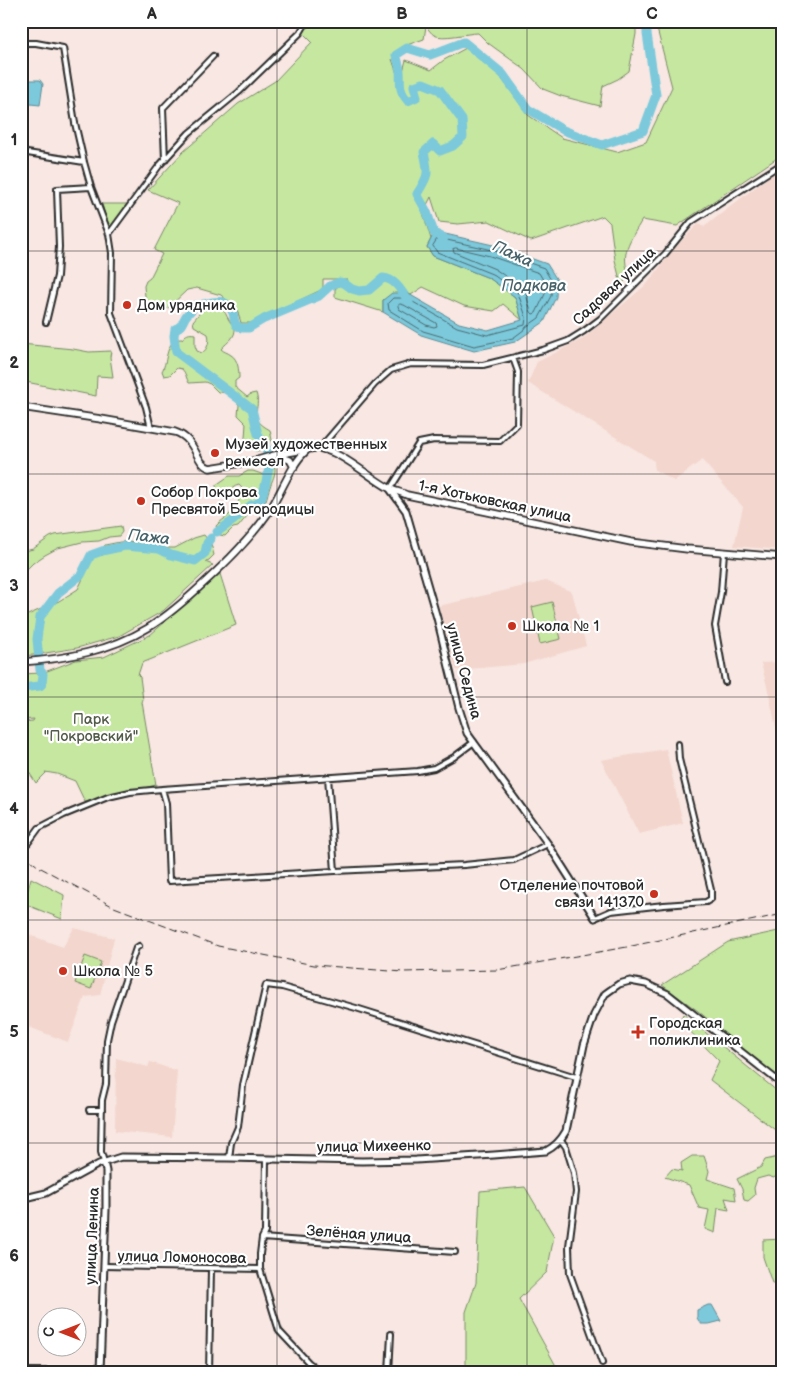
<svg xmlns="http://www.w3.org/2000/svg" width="804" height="1394" font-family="'Balsamiq Sans',sans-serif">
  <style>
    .built { fill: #f3d6cd }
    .green { fill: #c6e7a0; stroke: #788966 }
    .water { fill: #7cc9db; stroke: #5c8a95 }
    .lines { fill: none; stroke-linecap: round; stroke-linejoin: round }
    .shore { stroke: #4b6a71; stroke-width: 1 }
    .river { stroke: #7cc9db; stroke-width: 9 }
    .minor-casing { stroke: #2b2b2b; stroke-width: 8 }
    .tertiary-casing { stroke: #2b2b2b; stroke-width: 9 }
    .secondary-casing { stroke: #2b2b2b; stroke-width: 9 }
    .minor { stroke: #fff; stroke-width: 4 }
    .tertiary { stroke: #fff; stroke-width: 5 }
    .secondary { stroke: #fff; stroke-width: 5.5 }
    .rail { stroke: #2b2b2b; stroke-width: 1; stroke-dasharray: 8 4; stroke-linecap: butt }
    .grid { fill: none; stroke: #2b2b2b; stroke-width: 1; stroke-opacity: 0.55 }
    .poi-dot { fill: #c8321e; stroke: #fff; stroke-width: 2 }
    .labels { text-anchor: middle; stroke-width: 4.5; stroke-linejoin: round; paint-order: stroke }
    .street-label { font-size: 15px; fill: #2b2b2b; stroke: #fff }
    .poi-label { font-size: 15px; fill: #2b2b2b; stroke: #fff; text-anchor: start }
    .park-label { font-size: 15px; fill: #525a48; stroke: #fff }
    .water-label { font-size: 16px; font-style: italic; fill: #476269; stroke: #fff }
    .neatline { fill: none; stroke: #2b2b2b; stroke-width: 2 }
    .grid-label { font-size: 16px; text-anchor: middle; font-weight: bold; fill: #2b2b2b }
  </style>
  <rect width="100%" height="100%" fill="#f8e7e2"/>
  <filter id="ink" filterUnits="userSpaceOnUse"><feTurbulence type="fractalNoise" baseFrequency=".02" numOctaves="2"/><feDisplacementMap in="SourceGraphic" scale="10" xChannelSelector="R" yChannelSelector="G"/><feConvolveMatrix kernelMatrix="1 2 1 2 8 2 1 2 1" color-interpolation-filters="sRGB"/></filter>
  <g filter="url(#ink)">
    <path class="built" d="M774,173L783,184V550L734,546L743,507L702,460L674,481L655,470L654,461L528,383L537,362L583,339L648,283L673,250L699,223L704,227Z
      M546,581L572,592L586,646L523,664L456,670L439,606Z
      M783,662V761L769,694L761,663Z
      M666,749L683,823L639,834L601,760Z
      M74,928L114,938L100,995L85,997L68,1042L21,1024V932L63,947Z
      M116,1058L148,1067L150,1062L177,1071L172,1137L115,1131Z"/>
    <path class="green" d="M311,21H636V34L629,71L618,79L603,86L600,106L561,96L543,89L524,69L488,43L478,33C468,33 442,40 434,35C431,33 428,29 426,26L424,39L404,46L392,59L400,83L406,60L431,70L444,60L466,48L499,75L528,115L562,138L617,152L646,142L672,87L655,21H783V154L677,226L642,220C630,241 619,253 630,277L621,284L615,260L610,223L603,216L531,241L489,221L458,224L439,222L431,197L423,213L431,239L427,247L433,256L489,278L515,297L522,320L503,304L494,311L464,306L423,287L411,295L407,293L383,300V312L335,297V289L347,279H323V289L251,323H241L237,309L221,295L197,288L187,290L167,309L151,311L146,307L144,286L146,281L150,278L162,254L154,250L178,203L148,190L183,152L238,104L275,81L312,42L303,33Z
      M102,204H129L111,227H108Z
      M212,304C227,305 225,320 235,327C236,338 228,341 221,349C224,352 227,352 231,355C238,359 239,370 239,378L235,381V387L247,397L251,394L256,393C262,410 246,417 270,430L272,440C267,446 263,451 255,451L245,438L246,423L238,415L239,405L233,396L228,393L218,392L210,384L205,382L189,383C186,378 186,373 182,369L177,368L170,375L164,376L162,371C168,362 165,338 182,339C186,334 189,333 195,334V346L197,351L202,353C208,349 210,341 208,334L194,326L193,321L203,309Z
      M21,344L73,349L89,352L111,351L110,357L113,377L97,376L96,396L21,381Z
      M272,467H275C276,475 272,480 270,487C267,495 267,500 263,507L252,510L238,527L233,528L225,536L220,535L216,526C220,521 225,519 229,515C235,509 242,497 242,488L239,485C228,487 230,499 216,495V485L229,476H239L248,471H253L264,475Z
      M121,526L122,532L119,536L109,537L99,541L82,542L58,548L45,555L33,563L21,575V552L33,549L50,537L55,535Z
      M204,535L211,544L214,555L209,560L205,562L213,565L163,611L119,636L77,648L33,655L21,656V618L59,601L78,589L94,556L103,555L102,550L105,545L120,542L140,541L156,542L165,548H175L194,538Z
      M220,574L236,625L142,663L138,675L140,677L143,700L142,702L156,785L85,802L75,781L57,774L45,772L46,773L36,783L21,760V722L33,721L34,719L21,720V674L42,673L76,660L104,657L150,635Z
      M552,602L561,639L540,644L532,607Z
      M31,878L64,895L62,919L27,905L26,897Z
      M783,930V1082L698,1011L662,985L728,942Z
      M85,956L101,962L91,989L75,983Z
      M683,1014L783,1096V1136L710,1080L719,1061L680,1021Z
      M692,1156H704L709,1171L707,1179L734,1188L736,1200L725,1198L729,1210L718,1208L715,1233L705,1229L709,1210L699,1208L689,1185L665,1177L672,1169L682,1171L681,1163Z
      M783,1156V1168L774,1178L768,1176L757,1179L754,1188L755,1195L748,1201L744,1200L742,1189L737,1179L761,1167L765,1160Z
      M525,1187L554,1236L547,1272L519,1299L560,1373H466V1312L476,1283L480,1191Z
      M783,1239V1243L777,1246L779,1284L772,1283L763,1257V1240Z"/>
    <path class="water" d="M30,80H40L43,84L40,105L21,103V88Z
      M434,233H441L493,245L547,264L557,280L556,297L544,322L515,342L474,351L421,335L383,312V300L392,293H407L459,323L488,330L522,320L515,297L489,278L433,256L427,247Z
      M708,1305H712L721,1321L709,1324H701L697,1318V1310Z"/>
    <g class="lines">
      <path class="shore" d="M438,238L492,250L544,268L552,282L551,296L539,318L526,327L525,329L513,338L474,346L423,331L389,310L388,303L393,298H406L457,327L487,335L525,325L526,317L518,293L492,274L437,252L433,246Z
        M456,248L490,256L539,273L545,283V294L536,313L533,314L531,312L526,294L522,288L495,269L454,252L453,249Z
        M400,304L404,305L436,323L437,326L434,327L426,325L399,309L398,306Z"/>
      <path class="river" d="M444,238L434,233L427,212L417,194C429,175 429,174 424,152L433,144L440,151L453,146L463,137L462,120L440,90L423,83L414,86L417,97L408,101C398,90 401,84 400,71C399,65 398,60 396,55L407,48L430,55L464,42L503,74L528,109L563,130L602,145L643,131L656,95L647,34V21
        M217,532L234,520L251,505L256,504L261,500L265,486L269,468L266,447L258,434L252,409L176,352L174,336L175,329C183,326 182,322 186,316C189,312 193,309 196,305C208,305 226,293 233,313C234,317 234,321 236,325L241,328H249L264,319L319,296L330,286L339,282L344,283L352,289L359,291L369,290L383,278C396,279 402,292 409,302
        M21,688L40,686L42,684L43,674L40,670L37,639L40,617L58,593L81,575L91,555L102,551L125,546L159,549L171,555L195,561L205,553L207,543L211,538"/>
      <defs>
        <path id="minor" d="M21,43H36L63,48L75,123L84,162L91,187L109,234L112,253L111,313L146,407L151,428
          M21,152L84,162
          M165,160L163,108L213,56
          M109,234L159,166L189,133L239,92L300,33L307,21
          M46,322L57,276L59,247L57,189L91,187
          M322,449L325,442L375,384L391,370L411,364L483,365L543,350L568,341L584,331L600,319L665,254L691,222L783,163
          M390,489L419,443L434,440L500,441L517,424L518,372L513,358
          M724,552L721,592L715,626L725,682
          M328,777L335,871
          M162,789L166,803L169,881L335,871L464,865L514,860L548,844
          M28,843L39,828L64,815L108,797L130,792L162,789L418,771L434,768L454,757L474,742
          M595,918L611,911L664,905L706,902L711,899V890L679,759L678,744
          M89,1110H102
          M561,1140L566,1147L574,1173L576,1192L569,1246L570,1274L602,1363
          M229,1158L231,1143L238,1127L243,1085L266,985L282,987L356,1008L576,1077
          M266,1159L265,1232L262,1238L260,1254V1269L279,1331L309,1363L323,1373
          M104,1162L101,1152L102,1100L106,1084L107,1040L111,1021L136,948L139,946
          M262,1238L455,1252
          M104,1266L260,1269
          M21,1371L209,1372L211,1269
          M389,1373L391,1334"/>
        <path id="tertiary" d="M390,489L406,511L437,618L459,708L467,733L548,844L595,918
          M21,1199L46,1193L99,1164L121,1157L229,1158L362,1161L416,1160L494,1155L546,1151C556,1146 561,1140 566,1131L584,1045L594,1015L605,994L619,984L630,981L646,984L668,994L783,1085
          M100,1371L106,1210V1171L104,1162"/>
        <path id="secondary" d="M21,407L101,419L175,432C197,439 195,464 210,468L254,461L275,455L315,448C338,448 368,477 389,488C394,491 401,492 407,495L631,542L687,549L783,557
          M279,456L290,460L294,467
          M21,662C66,659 110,651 148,628C169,615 187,599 205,582C227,562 249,540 266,516C280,497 290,465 306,451"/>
      </defs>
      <use href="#minor" class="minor-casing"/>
      <use href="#tertiary" class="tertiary-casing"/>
      <use href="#secondary" class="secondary-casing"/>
      <use href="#minor" class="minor"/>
      <use href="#tertiary" class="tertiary"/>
      <use href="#secondary" class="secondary"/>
      <path class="rail" d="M21,853L39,867L114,907L218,946L314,965L403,972L497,970L627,947L783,914"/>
    </g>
  </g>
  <path class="grid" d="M277,21V1373M527,21V1373M21,251H783M21,474H783M21,697H783M21,920H783M21,1143H783"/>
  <g class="poi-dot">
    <circle cx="127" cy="305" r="5"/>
    <circle cx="215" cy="453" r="5"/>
    <circle cx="141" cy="501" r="5"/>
    <circle cx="512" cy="626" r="5"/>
    <circle cx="654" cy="894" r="5"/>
    <circle cx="63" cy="971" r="5"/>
    <path d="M635.5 1024.5h5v5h5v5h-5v5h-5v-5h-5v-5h5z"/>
  </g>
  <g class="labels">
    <g class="street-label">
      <text transform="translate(614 286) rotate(-43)" y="5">Садовая улица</text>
      <text transform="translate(495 501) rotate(12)" y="5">1-я Хотьковская улица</text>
      <text transform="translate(464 671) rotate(75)" y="5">улица Седина</text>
      <text transform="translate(374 1146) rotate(-1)" y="5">улица Михеенко</text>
      <text transform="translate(359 1234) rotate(4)" y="5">Зелёная улица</text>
      <text transform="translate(92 1236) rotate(-88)" y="5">улица Ленина</text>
      <text transform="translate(182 1257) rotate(1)" y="5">улица Ломоносова</text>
    </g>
    <g class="poi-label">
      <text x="137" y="310">Дом урядника</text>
      <text x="225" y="449">Музей художественных<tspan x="225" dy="17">ремесел</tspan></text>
      <text x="151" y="497">Собор Покрова<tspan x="151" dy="17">Пресвятой Богородицы</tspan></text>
      <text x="522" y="631">Школа № 1</text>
      <text x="644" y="890" text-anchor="end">Отделение почтовой<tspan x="644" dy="17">связи 141370</tspan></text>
      <text x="73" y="976">Школа № 5</text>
      <text x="649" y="1028">Городская<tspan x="649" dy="17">поликлиника</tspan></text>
    </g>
    <g class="park-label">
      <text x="91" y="724">Парк<tspan x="91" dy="17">"Покровский"</tspan></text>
    </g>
    <g class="water-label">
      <text transform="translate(513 253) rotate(25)" y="6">Пажа</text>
      <text x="534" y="291">Подкова</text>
      <text transform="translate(149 536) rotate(7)" y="6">Пажа</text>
    </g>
  </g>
  <rect width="804" height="1394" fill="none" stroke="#fff" stroke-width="55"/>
  <g transform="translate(62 1332) rotate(270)"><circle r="24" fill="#ffffff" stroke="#aaaaaa"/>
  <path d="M0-4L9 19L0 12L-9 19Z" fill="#c8321e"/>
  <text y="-8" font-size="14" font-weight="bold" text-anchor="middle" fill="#2b2b2b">С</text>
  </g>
  <rect x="28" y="28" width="748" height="1338" class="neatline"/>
  <g class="grid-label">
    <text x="152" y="19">A</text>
    <text x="402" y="19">B</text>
    <text x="652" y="19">C</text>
    <text x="14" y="145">1</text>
    <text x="14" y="368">2</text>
    <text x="14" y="591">3</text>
    <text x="14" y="814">4</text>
    <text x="14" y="1037">5</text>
    <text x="14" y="1261">6</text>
  </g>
</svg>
